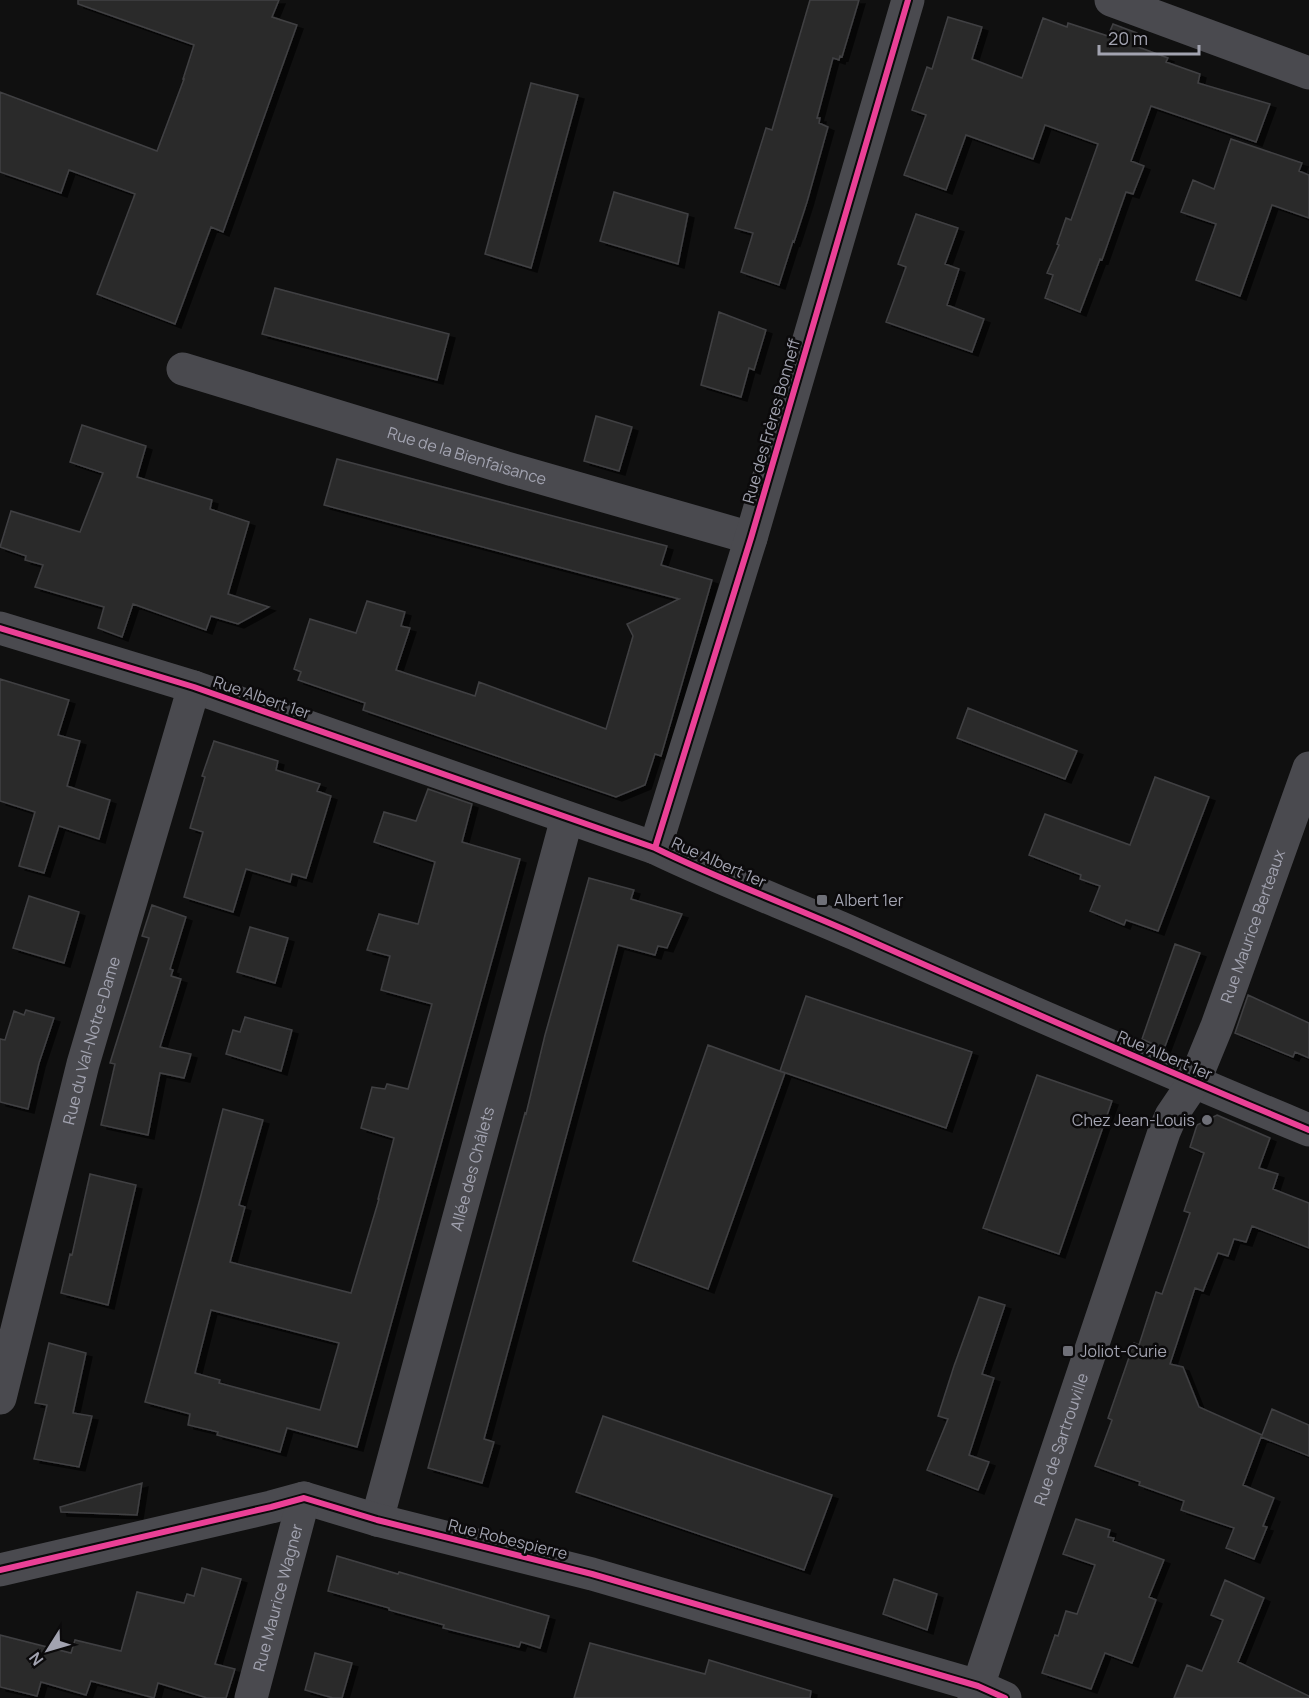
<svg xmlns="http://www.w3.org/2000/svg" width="1309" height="1698" font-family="Manrope,sans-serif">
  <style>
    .building { fill: #2c2c2c; stroke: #404043; stroke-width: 1.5; fill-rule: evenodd; filter: url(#shadow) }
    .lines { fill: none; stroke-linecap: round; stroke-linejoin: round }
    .street { stroke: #4a4a4f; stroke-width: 33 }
    .cycleway-casing { stroke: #0b0a0b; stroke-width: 10 }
    .cycleway { stroke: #ea4096; stroke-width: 6 }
    .poi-dot { fill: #6f7078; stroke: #0b0a0b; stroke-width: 2 }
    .labels { text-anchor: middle; stroke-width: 5; stroke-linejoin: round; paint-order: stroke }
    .street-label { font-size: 16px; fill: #a2a3b0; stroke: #0b0a0b }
    .poi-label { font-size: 16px; fill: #a2a3b0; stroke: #0b0a0b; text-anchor: start }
  </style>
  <defs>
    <filter id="shadow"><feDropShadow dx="6" dy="4" stdDeviation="0" flood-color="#0009"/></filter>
  </defs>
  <rect width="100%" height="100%" fill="#101010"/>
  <path class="building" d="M78,0H279L272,17L297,25L223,232L211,227L175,324L97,294L135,194L69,170L61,193L0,172V92L157,151L184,79H183L194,45L78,4Z
    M810,0H859L842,57L840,56L839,60L833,58L817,118H820L819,123L828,127L807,202L794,242L793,241L779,285L741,272L753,233L735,228L766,128L772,130Z
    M948,17L982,27L972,59L1022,78L1043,18L1067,27L1068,23L1108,36L1113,24L1137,33L1133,45L1168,58L1166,62L1200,74L1198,83L1270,104L1256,142L1151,106L1131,161L1144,166L1133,194L1126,192L1102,260L1100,259L1080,312L1045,298L1053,275L1047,273L1059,245L1057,244L1066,218L1071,220L1098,144L1045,125L1033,159L966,135L946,190L904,175L926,115L912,110L927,67L932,69Z
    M531,83L578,95L531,268L485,254Z
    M1231,139L1302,163L1299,171L1309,175V218L1272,205L1240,296L1196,280L1216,224L1181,212L1193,180L1214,189Z
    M614,192L688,214L678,264L600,241Z
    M916,214L958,228L945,264L959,269L947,305L984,319L972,352L886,322L906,267L898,264Z
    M275,288L449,334L437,380L262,334Z
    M719,312L766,330L754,370L749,368L741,397L701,385Z
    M596,416L632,427L619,471L584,461Z
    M82,425L146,446L137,477L212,500L210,509L249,522L228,594L269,607L238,624L211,616L206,630L133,604L122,637L98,628L104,607L35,587L43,565L25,560L26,556L0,547L11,511L80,532L103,473L70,462Z
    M337,459L667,546L661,565L712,580L661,756L655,754L645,785L616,797L363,710L365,703L298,680L301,672L294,669L310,619L356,633L367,601L405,612L401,626L410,628L396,670L475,696L479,682L606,729L633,636L627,624L679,599L324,505Z
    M0,679L69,700L58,735L80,741L67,786L110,800L99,839L59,826L44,873L19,866L35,812L0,801Z
    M968,708L1077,751L1065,779L957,738Z
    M214,741L278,761L276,770L320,784L317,791L331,796L306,878L292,874L290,882L246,869L233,912L184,897L203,832L190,828L205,777L202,776Z
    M1155,777L1209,797L1158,931L1126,920L1124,925L1090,911L1100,886L1080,879L1081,875L1029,855L1045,814L1130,845Z
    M428,789L472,804L462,842L520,859L357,1447L287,1428L280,1452L217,1435L218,1432L188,1425L190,1414L145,1402L201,1195L223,1109L263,1120L239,1205L245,1207L230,1262L351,1293L379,1199H378L394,1138L361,1128L372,1087L385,1089L387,1084L408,1089L432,1004L381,990L390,956L367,950L379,914L418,924L435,862L374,842L384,812L416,821ZM211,1310L339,1343L320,1410L219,1383L220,1380L195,1373Z
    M589,878L634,890L631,899L682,914L667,948L658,946L655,955L618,945L484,1439L494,1442L482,1483L428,1468L525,1113L526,1114L545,1035Z
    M29,896L79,912L64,963L13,948Z
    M152,905L186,917L170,969L173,970L171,976L181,979L160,1047L191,1054L184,1078L160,1073L148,1135L101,1125L115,1064L110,1063L149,938L142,936Z
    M250,927L288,938L275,983L237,972Z
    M1175,944L1200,953L1164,1049L1142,1039Z
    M1248,995L1309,1023V1058L1295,1052L1293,1057L1235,1033Z
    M806,996L972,1052L946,1128L780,1071Z
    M26,1010L54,1018L39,1063L28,1109L0,1102V1039L5,1040L14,1011L24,1015Z
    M245,1017L292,1030L281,1071L226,1054L233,1030L240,1032Z
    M708,1045L785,1073L708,1289L633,1261Z
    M1037,1075L1112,1101L1059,1254L983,1228Z
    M1217,1115L1270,1138L1259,1168L1278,1174L1273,1189L1309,1203V1248L1252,1226L1246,1242L1234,1239L1228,1256L1218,1253L1203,1291L1195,1288L1170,1364L1183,1367L1199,1407L1262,1435L1272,1409L1309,1425V1456L1261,1437L1243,1485L1274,1498L1263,1526L1267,1527L1254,1559L1226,1548L1234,1528L1181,1510L1184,1501L1139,1485L1140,1482L1095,1466L1112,1420L1108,1418L1134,1343L1139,1345L1156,1292L1162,1294L1190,1213L1184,1211L1204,1153L1190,1147L1197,1125Z
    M90,1174L136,1185L108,1305L61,1293L70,1254L72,1255Z
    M979,1297L1005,1305L982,1374L994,1378L969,1455L989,1462L978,1490L927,1470L948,1419L938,1416L954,1366Z
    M49,1343L86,1353L73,1413L92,1416L79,1467L34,1459L47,1405L35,1403Z
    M603,1416L832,1495L804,1570L576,1492Z
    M142,1483L137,1515L61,1512L60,1507Z
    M1076,1519L1110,1530L1108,1537L1114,1538L1113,1541L1164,1560L1149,1597L1156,1600L1132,1663L1105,1653L1091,1689L1042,1673L1055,1635L1058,1636L1066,1611L1077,1614L1095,1565L1063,1554Z
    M337,1556L398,1574L399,1572L549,1616L540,1648L521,1642L519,1647L443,1628L444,1625L389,1610V1608L328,1591Z
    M202,1568L241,1579L215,1664L235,1669L226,1698H207L158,1683L154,1698L91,1681L86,1695L41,1682L37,1696L0,1687V1635L71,1653L75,1640L121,1651L137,1592L184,1603L187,1594L194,1596Z
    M894,1579L937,1594L927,1630L883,1614Z
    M1225,1580L1264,1598L1238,1662L1309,1696V1698H1174L1187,1665L1202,1671L1223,1620L1211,1615Z
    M590,1643L705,1674L709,1660L811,1691L810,1698H574Z
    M315,1653L352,1663L342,1698H333L305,1690Z"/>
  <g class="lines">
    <g class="street">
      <path d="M1111,0L1309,73"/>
      <path id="s1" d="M183,369L510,469L751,538"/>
      <path d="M0,628L194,687L655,848C721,880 789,905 855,934C1006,1001 1157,1067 1309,1130"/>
      <path d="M655,848L751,538L908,0"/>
      <path id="s2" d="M0,1398L83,1064L194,687"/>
      <path id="s3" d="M377,1520L567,818"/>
      <path d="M0,1570L271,1507L304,1498L377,1520L592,1574L978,1686L1005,1698"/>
      <path id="s4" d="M251,1698L304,1498"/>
      <path id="s5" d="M974,1698L1164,1132L1171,1116L1194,1082L1217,1026L1309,768"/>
    </g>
    <defs>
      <path id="cycleway" d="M0,628L194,687L655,848C721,880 789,905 855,934C1006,1001 1157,1067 1309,1130
        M655,848L751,538L908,0
        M0,1570L271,1507L304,1498L377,1520L592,1574L978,1686L1005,1698"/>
    </defs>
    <use href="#cycleway" class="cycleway-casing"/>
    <use href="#cycleway" class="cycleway"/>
  </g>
  <g class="poi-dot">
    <rect x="816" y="894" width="12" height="12" rx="3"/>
    <circle cx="1207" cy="1120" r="6"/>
    <rect x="1062" y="1345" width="12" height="12" rx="3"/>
  </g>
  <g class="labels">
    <g class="street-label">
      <text transform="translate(771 421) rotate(-74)" y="6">Rue des Frères Bonneff</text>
      <text dy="6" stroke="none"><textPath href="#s1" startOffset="297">Rue de la Bienfaisance</textPath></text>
      <text transform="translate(262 697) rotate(19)" y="6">Rue Albert 1er</text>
      <text transform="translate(719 862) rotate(24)" y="6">Rue Albert 1er</text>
      <text dy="6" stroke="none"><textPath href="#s5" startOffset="822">Rue Maurice Berteaux</textPath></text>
      <text dy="6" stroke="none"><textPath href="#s2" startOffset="369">Rue du Val-Notre-Dame</textPath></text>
      <text transform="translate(1165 1055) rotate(23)" y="6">Rue Albert 1er</text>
      <text dy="6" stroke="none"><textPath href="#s3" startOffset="364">Allée des Châlets</textPath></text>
      <text dy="6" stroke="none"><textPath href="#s5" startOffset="273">Rue de Sartrouville</textPath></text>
      <text transform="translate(508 1539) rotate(14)" y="6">Rue Robespierre</text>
      <text dy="6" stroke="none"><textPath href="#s4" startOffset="104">Rue Maurice Wagner</textPath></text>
    </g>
    <g class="poi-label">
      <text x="834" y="906">Albert 1er</text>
      <text x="1195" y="1126" text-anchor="end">Chez Jean-Louis</text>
      <text x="1080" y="1357">Joliot-Curie</text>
    </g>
  </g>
  <g transform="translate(48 1650) rotate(233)" stroke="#0b0a0b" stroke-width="4.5" paint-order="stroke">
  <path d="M0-4.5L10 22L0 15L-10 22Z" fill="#a2a3b0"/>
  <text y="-9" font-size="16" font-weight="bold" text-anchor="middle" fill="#a2a3b0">N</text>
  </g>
  <path d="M1099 45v9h100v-9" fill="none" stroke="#a2a3b0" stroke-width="3"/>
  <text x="1108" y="45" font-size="18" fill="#a2a3b0" stroke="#0b0a0b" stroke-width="4.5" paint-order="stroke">20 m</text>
</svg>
